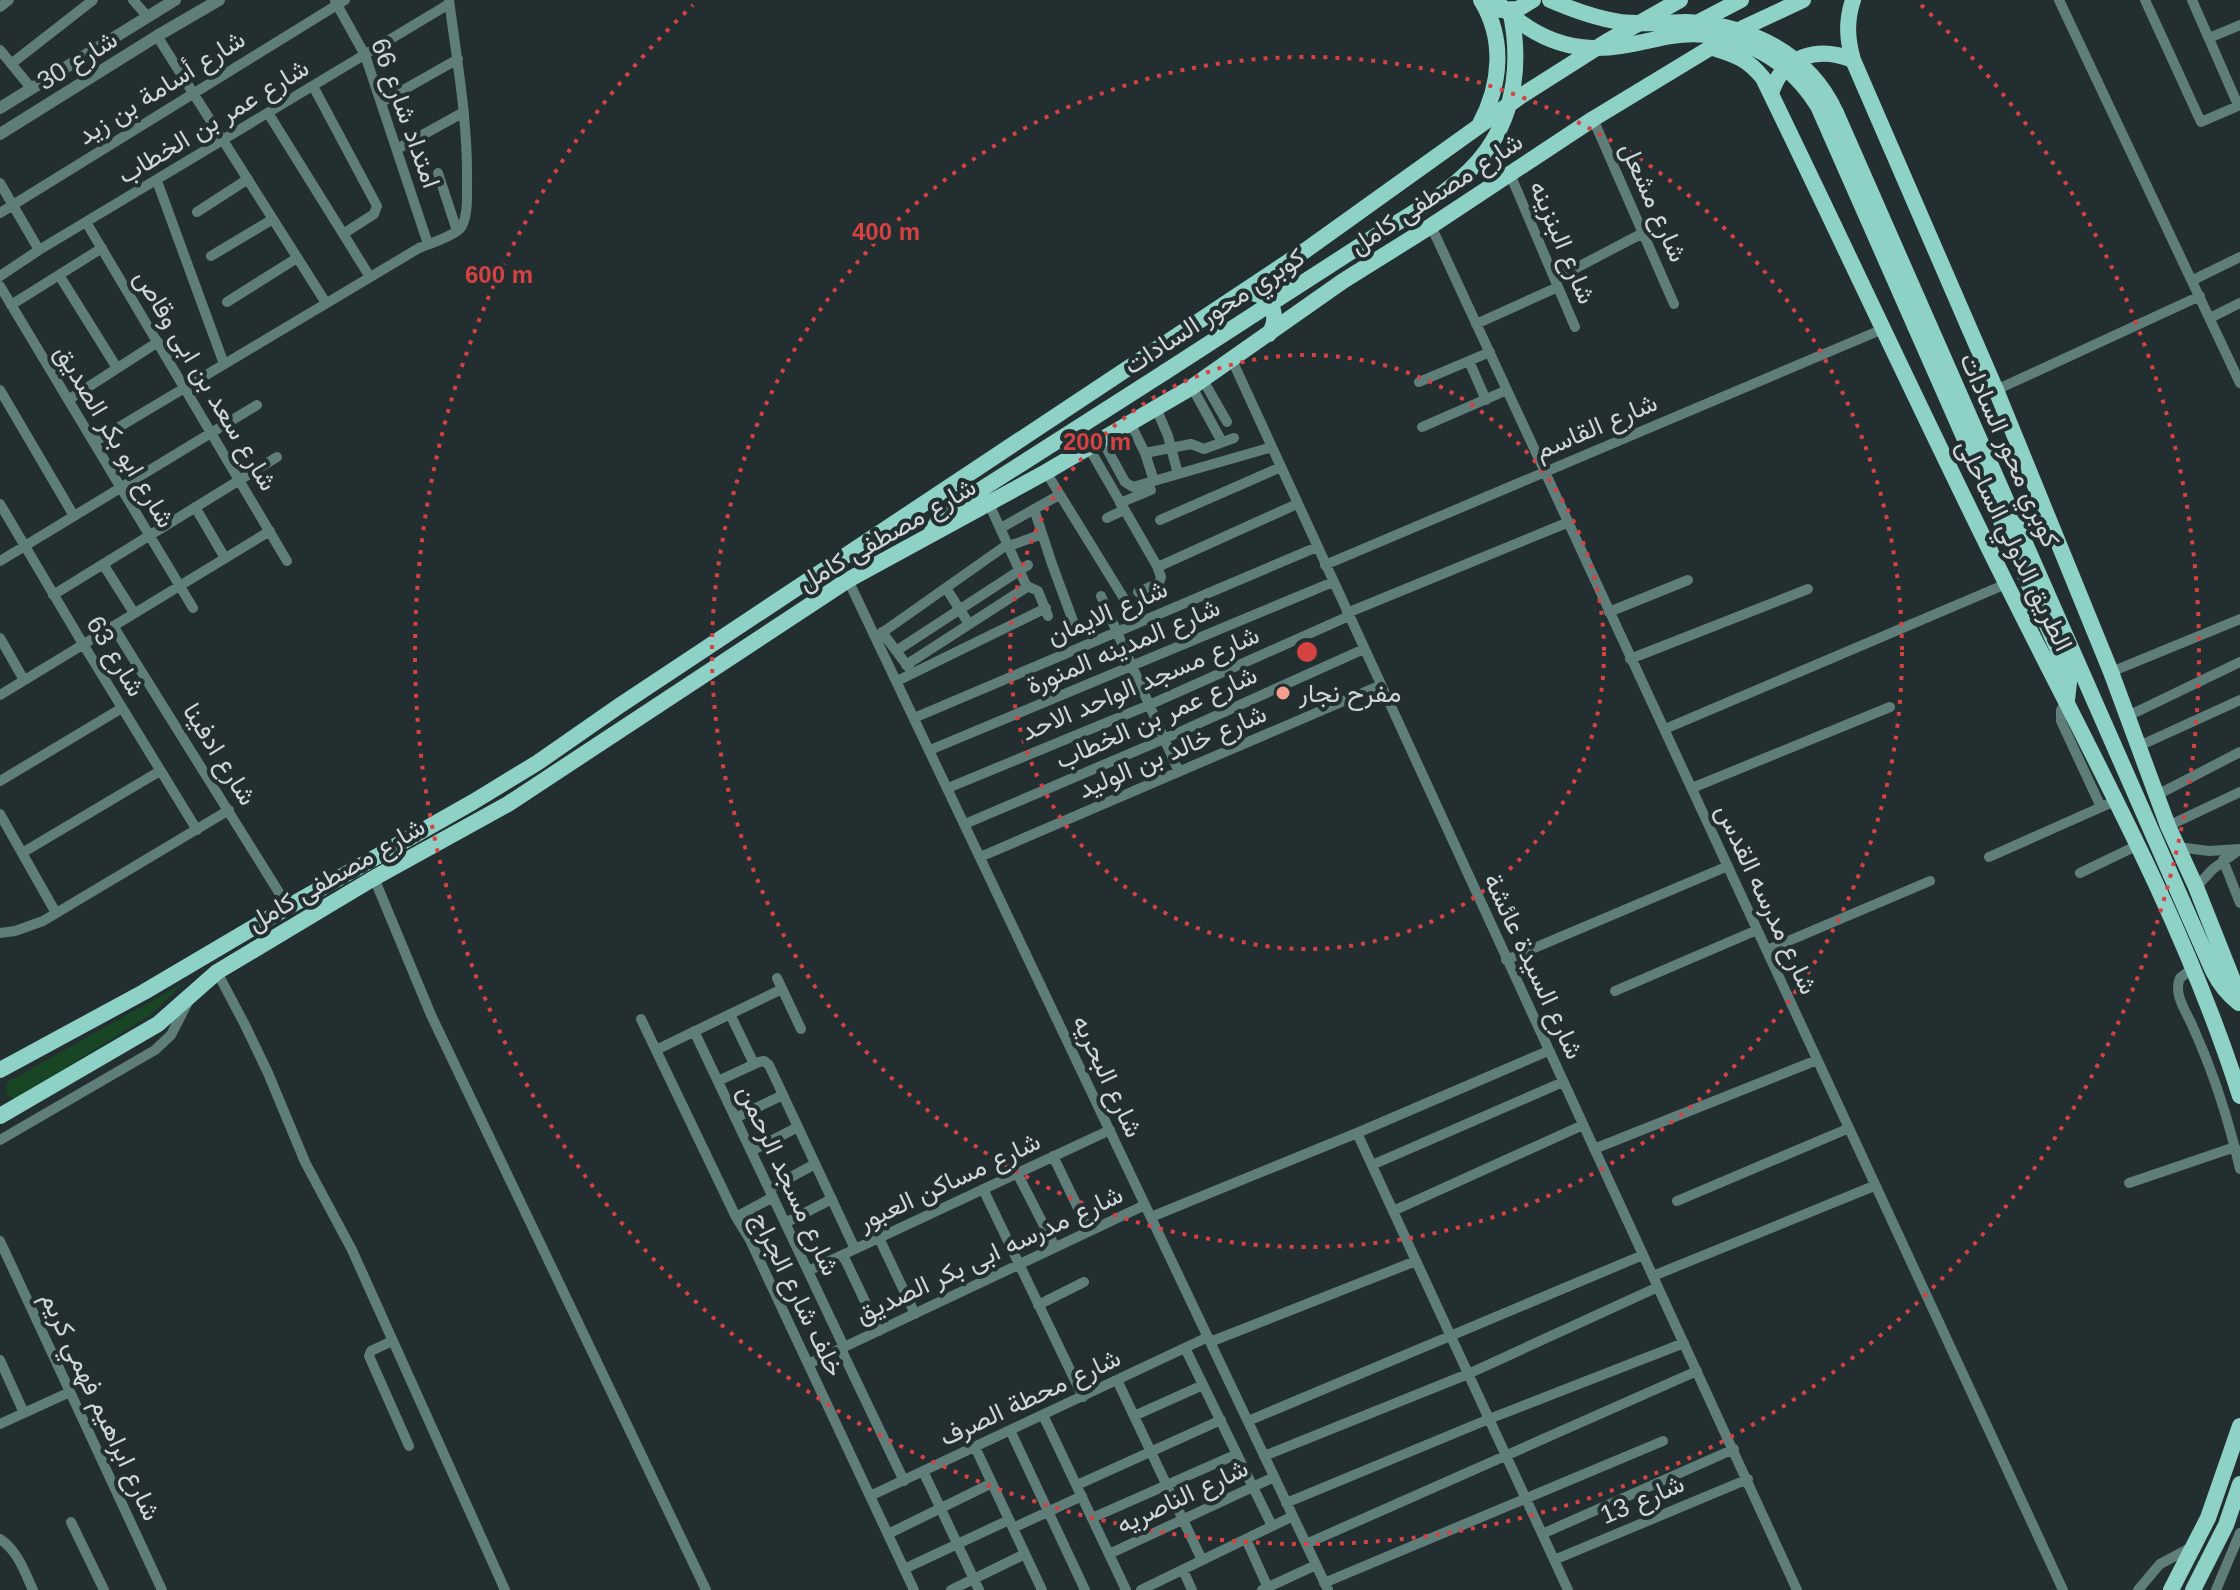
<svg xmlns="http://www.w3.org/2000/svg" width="2240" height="1590" font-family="Arial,Vazirmatn,sans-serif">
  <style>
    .green { fill: #184624 }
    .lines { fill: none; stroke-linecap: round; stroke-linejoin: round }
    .minor { stroke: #5f7e79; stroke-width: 10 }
    .tertiary { stroke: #5f7e79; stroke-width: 12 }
    .primary { stroke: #8ed2c7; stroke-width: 16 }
    .primary-bridge { stroke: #8ed2c7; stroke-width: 16 }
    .ring { fill: none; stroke: #d54242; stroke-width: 4; stroke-dasharray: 4 8 }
    .poi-dot { fill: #f59d8e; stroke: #232e31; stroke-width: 3 }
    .labels { text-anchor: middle; stroke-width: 8; stroke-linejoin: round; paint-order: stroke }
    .street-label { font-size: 26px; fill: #cfd6d8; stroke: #232e31 }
    .poi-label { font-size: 26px; fill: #cfd6d8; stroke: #232e31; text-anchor: start }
    .centre { fill: #d54242; stroke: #232e31; stroke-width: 4 }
    .ring-label { font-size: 24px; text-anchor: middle; font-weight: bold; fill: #d54242; stroke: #232e31; stroke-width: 8; stroke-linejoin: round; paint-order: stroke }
  </style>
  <rect width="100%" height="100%" fill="#232e31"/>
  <path class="green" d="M184,983L150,1015L17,1098H11L6,1093V1087L9,1081Z"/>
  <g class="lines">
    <path class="minor" d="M133,0L147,16
      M2059,0L2240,383
      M2145,0L2201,122L2240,105
      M2192,0L2238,105
      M335,1L365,55L428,244
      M0,7L9,0
      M157,36L326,303
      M2209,38L2240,25
      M0,50L31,88
      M11,64L93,0
      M313,86L377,206L374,214L343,234
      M382,102L458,59
      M268,113L370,277
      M1593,119L1674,304
      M397,149L464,112
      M438,173L457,231
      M1510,174L1575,327
      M157,181L224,364
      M0,183L39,250
      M197,212L248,179
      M0,213L345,0
      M86,222L287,561
      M1431,226L2063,1590
      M211,256L273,219
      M59,275L117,368
      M0,276L39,250L449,4
      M1555,279L1643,233
      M2193,280L2240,257
      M0,286L193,608
      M227,302L297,258
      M11,305L102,248
      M2210,318L2240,303
      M1476,324L1558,287
      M1232,360L1797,1590
      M1469,361L1486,400
      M1203,380L1227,422
      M1419,382L1490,352
      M1192,387L1222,442
      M0,390L74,516
      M1996,390L2200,296
      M68,400L158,342
      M1156,408L1168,436L1178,474
      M1130,423L1145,453L1154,481
      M1422,427L1507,390
      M1102,440L1125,482L1133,487L1272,447
      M94,442L419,248C429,244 457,235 462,226C468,214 467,196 467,183C468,121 457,61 449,0
      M1089,448L1157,566L1162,565L1297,504
      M1145,453L1191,444L1204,449L1234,438
      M1046,472L1123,597
      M1120,503L1151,490
      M0,504L83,644L197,830
      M195,507L225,558
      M1034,509L1052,564L1073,621
      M1107,518L1124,510
      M1160,520L1281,467
      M1001,528L1059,495
      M1009,546L1042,534
      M0,561L257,405
      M103,564L134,613
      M1325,565L1883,329
      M848,580L1328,1590
      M1027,586L1038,591L1048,616
      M946,588L969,624
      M1138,592L1159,583L1161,577L1157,566
      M53,595L277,457
      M1101,596L1179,772
      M1609,612L1688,580
      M1347,613L1569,522
      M113,626L288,907
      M882,632L909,668
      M876,637L1008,544
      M0,638L24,680
      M896,651L1028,565
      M1630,659L1808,589
      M906,665L1027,587L989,504
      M2111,672L2240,619
      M897,681L1046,608
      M0,695L270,531
      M2067,701L2061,710V721L2101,807
      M2128,716L2240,662
      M914,718L1317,547
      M1665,729L2006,584
      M2139,746L2240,700
      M930,750L1333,582
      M0,781L122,708
      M948,788L1149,705L1349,616
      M1692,788L1890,707
      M2157,795L2240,752
      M0,814L56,913
      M965,824L1164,739L1364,649
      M2168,826L2240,792
      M2178,847L2209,851L2240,849
      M22,853L160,771
      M980,857L1381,685
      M1989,857L2115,801
      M2223,860L2240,903
      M2080,873L2136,846
      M374,878L431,1015L706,1590
      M2196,887L2213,869L2239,850
      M0,933L15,931L43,921L229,810
      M1767,950L1930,881
      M1506,960L1728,866
      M2193,968L2180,978C2173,994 2186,1011 2192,1025C2213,1071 2229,1121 2240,1169
      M217,972L245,1025L268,1073L305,1162L352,1250L505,1590
      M777,978L801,1029
      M1615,991L1757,930
      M730,1014L754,1064
      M641,1019L736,1217L750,1240L914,1590
      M694,1031L844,1347
      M656,1050L782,989
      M718,1081L759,1062L764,1061L769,1065L855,1249
      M735,1118L783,1095
      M1357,1133L1568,1590
      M0,1140L155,1050L171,1035L188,1002
      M1594,1149L1817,1060
      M751,1151L798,1127
      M1053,1156L1089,1231
      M1372,1165L1563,1082
      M1017,1173L1055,1247
      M2129,1183L2235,1147
      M769,1189L815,1164
      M983,1189L1083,1397
      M1677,1201L1847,1129
      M1393,1211L1583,1125
      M736,1217L773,1197
      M1151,1217L1357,1133L1548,1051
      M785,1223L832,1199
      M879,1238L915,1314
      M0,1241L162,1590
      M843,1255L879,1331
      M808,1271L1110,1130
      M1653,1276L1874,1186
      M1038,1305L1084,1282
      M392,1341L371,1351L369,1356L409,1446
      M1210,1342L1416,1261
      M1185,1348L1272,1526
      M841,1349L904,1481
      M0,1360L24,1413
      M808,1364L1145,1205
      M1117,1380L1202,1560
      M1043,1415L1126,1590
      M1134,1416L1203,1385
      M1248,1421L1643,1255
      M0,1424L70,1392
      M1010,1430L1085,1590
      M975,1447L1042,1590
      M1264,1456L1468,1374L1658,1287
      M923,1471L979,1590
      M1077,1485L1221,1420
      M870,1496L1208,1337
      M1286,1503L1489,1419L1684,1343
      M1092,1518L1237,1454
      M71,1522L104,1590
      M1013,1528L1082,1496
      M888,1534L992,1483
      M1542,1534L1734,1449
      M0,1539C18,1551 24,1571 33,1590
      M1246,1539L1269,1590
      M1306,1544L1697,1371
      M1109,1554L1274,1477
      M1554,1560L1748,1479
      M904,1569L1009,1520
      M1183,1570L1192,1590
      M1324,1583L1663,1441
      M951,1590L1025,1554
      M1141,1590L1293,1516
      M1262,1590L1316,1565
      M2138,1590L2160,1564L2194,1546
      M2216,1590L2240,1533"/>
    <path class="tertiary" d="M0,108L175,0
      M0,134L157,36L219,0"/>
    <path class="primary" d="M1853,0C1846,21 1847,39 1853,60L1996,390L2111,672L2168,826L2196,887L2240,998
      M1496,10L1518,9L1533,0
      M1689,27L1741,0
      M1710,47C1734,55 1746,57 1763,78C1845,246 1923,417 2007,585C2090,752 2183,917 2240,1096
      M1771,94C1782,55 1819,46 1853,60
      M1836,113L2213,971C2220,985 2227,994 2239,1003
      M1480,124C1501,84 1505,39 1481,0
      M1241,294C1266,288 1283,312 1269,334
      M1915,326L2064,664L2069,682L2067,700
      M932,531L938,521L963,501L1165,372
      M0,1070L144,992L288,907L473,802L537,763L619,706L1306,250L1521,96L1606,42L1680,0
      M0,1116L158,1024L217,972L374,878L508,804L848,580L1046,472L1192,387L1343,281L1431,226L1593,119L1743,28L1803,0
      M2171,1590L2208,1518L2240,1426
      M2193,1590L2226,1525L2240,1484"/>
    <path class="primary-bridge" d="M1495,0C1521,27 1554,47 1592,48C1619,49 1645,41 1671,36C1731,27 1787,56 1818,106L1915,326
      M1550,0C1573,10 1595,18 1620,22C1643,25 1665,22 1687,22C1750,25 1809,54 1836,113
      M1165,372C1232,328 1299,285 1366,242C1406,216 1459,190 1487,150C1516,109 1521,59 1510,10"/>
  </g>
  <g class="ring">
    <circle cx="1307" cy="652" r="297"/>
    <circle cx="1307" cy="652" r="595"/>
    <path d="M1921 5A892 892 0 1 1 693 5"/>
  </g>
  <circle class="poi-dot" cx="1283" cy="693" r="8"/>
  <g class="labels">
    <g class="street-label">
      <text transform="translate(77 60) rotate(-32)" y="9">شارع 30</text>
      <text transform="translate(161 87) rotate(-32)" y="9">شارع أسامة بن زيد</text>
      <text transform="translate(406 113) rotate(70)" y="9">امتداد شارع 66</text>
      <text transform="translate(213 121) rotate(-31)" y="9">شارع عمر بن الخطاب</text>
      <text transform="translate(1436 193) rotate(-33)" y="9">شارع مصطفى كامل</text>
      <text transform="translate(1654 202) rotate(66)" y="9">شارع مشعل</text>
      <text transform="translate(1563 242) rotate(67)" y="9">شارع البنزينه</text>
      <text transform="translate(1214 311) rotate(-33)" y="9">كوبري محور السادات</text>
      <text transform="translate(206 380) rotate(59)" y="9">شارع سعد بن ابى وقاص</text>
      <text transform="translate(1596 426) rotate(-23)" y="9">شارع القاسم</text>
      <text transform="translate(115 436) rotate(59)" y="9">شارع ابو بكر الصديق</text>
      <text transform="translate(2010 450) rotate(66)" y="9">كوبري محور السادات</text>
      <text transform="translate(887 534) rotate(-30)" y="9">شارع مصطفى كامل</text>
      <text transform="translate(2015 545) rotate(64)" y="9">الطريق الدولي الساحلى</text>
      <text transform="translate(1107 612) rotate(-23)" y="9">شارع الايمان</text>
      <text transform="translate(1123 646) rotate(-23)" y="9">شارع المدينه المنورة</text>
      <text transform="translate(116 656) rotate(59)" y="9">شارع 63</text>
      <text transform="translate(1140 683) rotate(-23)" y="9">شارع مسجد الواحد الاحد</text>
      <text transform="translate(1156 717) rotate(-24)" y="9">شارع عمر بن الخطاب</text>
      <text transform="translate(1172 751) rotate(-23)" y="9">شارع خالد بن الوليد</text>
      <text transform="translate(220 754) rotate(58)" y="9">شارع ادفينا</text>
      <text transform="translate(336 874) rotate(-30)" y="9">شارع مصطفى كامل</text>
      <text transform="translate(1767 899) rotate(65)" y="9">شارع مدرسه القدس</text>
      <text transform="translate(1534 966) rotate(65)" y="9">شارع السيدة عائشة</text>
      <text transform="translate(1108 1076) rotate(65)" y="9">شارع البحريه</text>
      <text transform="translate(789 1180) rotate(65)" y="9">شارع مسجد الرحمن</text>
      <text transform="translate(949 1181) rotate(-25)" y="9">شارع مساكن العبور</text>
      <text transform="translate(989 1254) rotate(-25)" y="9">شارع مدرسه ابى بكر الصديق</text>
      <text transform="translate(798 1294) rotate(64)" y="9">خلف شارع الجراج</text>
      <text transform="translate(1030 1397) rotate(-25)" y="9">شارع محطة الصرف</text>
      <text transform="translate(101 1406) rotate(65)" y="9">شارع ابراهيم فهمي كريم</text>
      <text transform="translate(1182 1496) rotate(-25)" y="9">شارع الناصريه</text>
      <text transform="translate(1642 1499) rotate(-23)" y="9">شارع 13</text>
    </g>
    <g class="poi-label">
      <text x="1299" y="702">مفرح نجار</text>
    </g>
  </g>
  <circle cx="1307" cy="652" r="12" class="centre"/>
  <g class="ring-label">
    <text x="886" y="240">400 m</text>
    <text x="499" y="283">600 m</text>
    <text x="1097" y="450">200 m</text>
  </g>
</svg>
